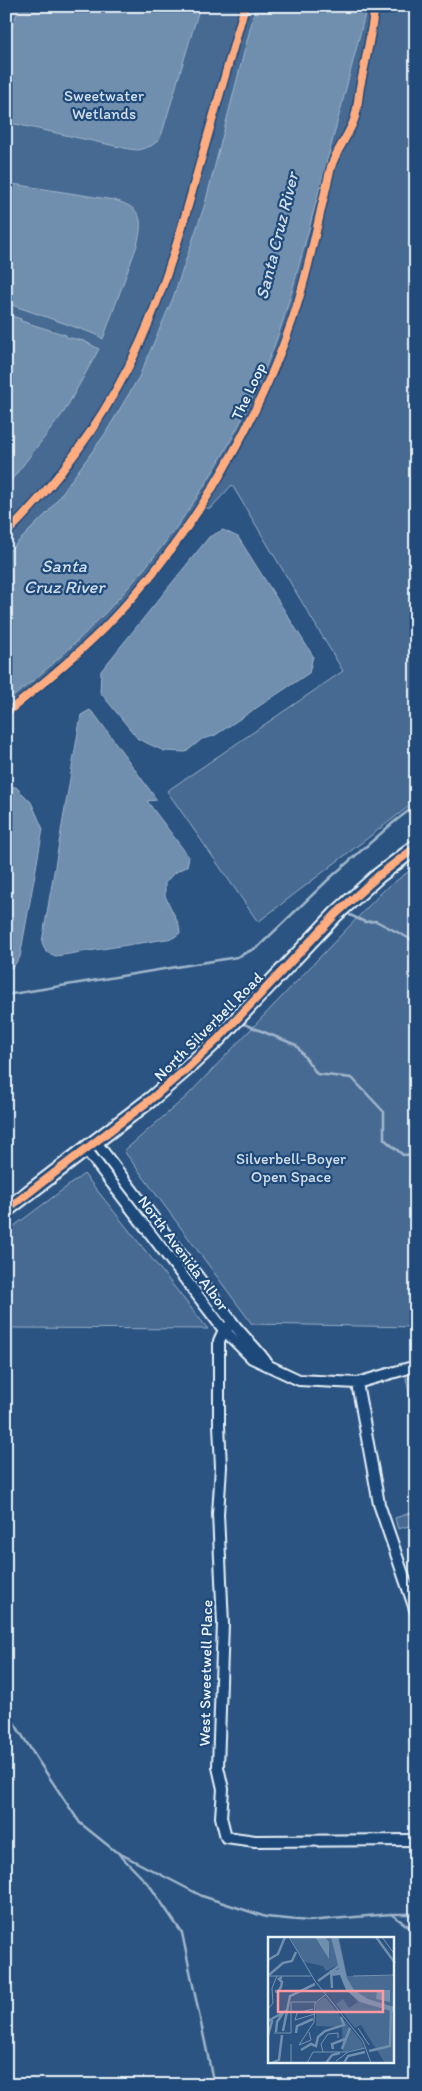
<svg xmlns="http://www.w3.org/2000/svg" width="422" height="2091" font-family="Itim,sans-serif">
  <style>
    .green { fill: #476b93; stroke: #98aec6 }
    .water { fill: #708ead; stroke: #a0b6cb }
    .lines { fill: none; stroke-linecap: round; stroke-linejoin: round }
    .stream { stroke: #a0b6cb; stroke-width: 2.5 }
    .street-casing { stroke: #e8f1f8; stroke-width: 14 }
    .secondary-casing { stroke: #e8f1f8; stroke-width: 18 }
    .street { stroke: #1f4a7a; stroke-width: 10 }
    .secondary { stroke: #1f4a7a; stroke-width: 14 }
    .cycleway-casing { stroke: #1f4a7a; stroke-width: 11 }
    .cycleway { stroke: #ffac80; stroke-width: 8 }
    .labels { text-anchor: middle; stroke-width: 4.5; stroke-linejoin: round; paint-order: stroke }
    .park-label { font-size: 16px; fill: #d0dde9; stroke: #1f4a7a }
    .street-label { font-size: 16px; fill: #e8f1f8; stroke: #1f4a7a }
    .water-label { font-size: 18px; font-style: italic; fill: #d0dde9; stroke: #1f4a7a }
    .inset-river { fill: none; stroke: #708ead; stroke-width: 2.5 }
    .inset-road { fill: none; stroke: #7793b1; stroke-width: 1 }
    .view { fill: #ff9aa2; fill-opacity: 0.15; stroke: #ff9aa2; stroke-width: 2.5 }
    .inset-edge { fill: none; stroke: #e8f1f8; stroke-width: 2.5 }
  </style>
  <rect width="100%" height="100%" fill="#2b5482"/>
  <filter id="ink" filterUnits="userSpaceOnUse"><feTurbulence type="fractalNoise" baseFrequency=".02" numOctaves="2"/><feDisplacementMap in="SourceGraphic" scale="10" xChannelSelector="R" yChannelSelector="G"/><feConvolveMatrix kernelMatrix="1 2 1 2 8 2 1 2 1" color-interpolation-filters="sRGB"/></filter>
  <g filter="url(#ink)">
    <path class="green" d="M6,6H416V801L258,922L167,791L343,671L232,485L210,509L205,507C172,552 140,599 100,638C71,667 39,692 6,716Z
      M416,866V1327L252,1324L124,1151L187,1096L384,890Z
      M84,1174L208,1329L6,1328V1232Z
      M414,1376L416,1383V1429L406,1378Z
      M416,1511V1524L398,1529L395,1518Z"/>
    <path class="water" d="M20,6H200L162,133L159,140L151,146L138,150L129,149L6,122V41Z
      M256,6H367C349,78 330,150 311,221C299,264 289,307 273,349C219,489 125,611 6,702V554L49,511L105,434L139,377L173,298L205,204Z
      M6,183L114,200C142,208 144,219 137,245L103,339L95,334L6,303Z
      M6,314L21,319V321L66,335V337L84,341L99,349L64,412L6,487Z
      M223,530L238,537L313,656L309,673L214,736L202,739L186,752L164,751L138,739L100,692L101,671L209,537Z
      M90,710L96,716L157,800L147,801L189,857L187,866L173,874L165,883V896L179,925L180,933L173,938L56,956L46,952L42,942L81,715Z
      M6,786L16,787L31,802L43,829L20,957L13,967L6,969Z"/>
    <g class="lines">
      <path class="stream" d="M350,915L365,922L376,921L416,942
        M6,995L237,957L258,947L331,877L394,822L416,805
        M244,1024L296,1045L317,1074L352,1078L384,1112V1139L403,1155L416,1154
        M6,1710L39,1762L80,1823L115,1851L202,1896L266,1917L308,1921L391,1914H416
        M119,1854L150,1886L182,1933L214,2085
        M391,1914L416,1932
        M6,2080L18,2085"/>
      <defs>
        <path id="street" d="M95,1141L233,1323C244,1338 258,1349 268,1365
          M85,1148L224,1330L252,1358L299,1380L357,1383L416,1366
          M233,1323L224,1330L219,1341V1425L221,1467L218,1514L223,1624L218,1767L223,1789L221,1817L226,1837L255,1841L416,1840
          M357,1383L379,1504L416,1612"/>
        <path id="secondary" d="M6,1210L150,1100L185,1070L218,1039L336,914L378,876L416,847"/>
      </defs>
      <use href="#street" class="street-casing"/>
      <use href="#secondary" class="secondary-casing"/>
      <use href="#street" class="street"/>
      <use href="#secondary" class="secondary"/>
      <defs>
        <path id="cycleway" d="M6,534C61,479 108,413 140,343C165,287 182,229 198,170C214,116 229,61 245,6
          M6,713C40,686 73,659 103,629C184,547 247,442 287,335C307,281 317,223 331,167C336,150 348,137 354,120C358,109 358,98 360,87C366,60 371,34 375,6
          M6,1210L150,1100L185,1070L218,1039L336,914L378,876L416,847"/>
      </defs>
      <use href="#cycleway" class="cycleway-casing"/>
      <use href="#cycleway" class="cycleway"/>
    </g>
  </g>
  <g class="labels">
    <g class="park-label">
      <text x="104" y="101">Sweetwater<tspan x="104" dy="18">Wetlands</tspan></text>
      <text x="291" y="1164">Silverbell-Boyer<tspan x="291" dy="18">Open Space</tspan></text>
    </g>
    <g class="street-label">
      <text transform="translate(248 391) rotate(-65)" y="6">The Loop</text>
      <text transform="translate(208 1026) rotate(-45)" y="6">North Silverbell Road</text>
      <text transform="translate(184 1253) rotate(53)" y="6">North Avenida Albor</text>
      <text transform="translate(205 1673) rotate(-89)" y="6">West Sweetwell Place</text>
    </g>
    <g class="water-label">
      <text transform="translate(277 236) rotate(-76)" y="6">Santa Cruz River</text>
      <text x="64" y="572">Santa<tspan x="64" dy="21">Cruz River</tspan></text>
    </g>
  </g>
  <g transform="translate(268 1937)">
    <rect width="126" height="126" fill="#2b5482"/>
    <path d="M22,0H71L79,39H124L126,126H117L93,88L87,91L68,67L75,62L81,71L90,65L76,49L68,29L58,34L55,29L36,25ZM57,60L94,105L96,111L75,115L74,90L48,89V66Z" fill="#476b93"/>
    <path d="M47,0H57L61,5V22ZM63,0H70L79,41L86,53L100,62L126,70V75L92,65L78,53L72,38L64,39V34L71,32ZM109,53H122V65L108,62Z" fill="#708ead"/>
    <path class="inset-river" d="M108,0L127,26M0,23L10,17L17,0M63,33L64,51M1,38L15,26L24,24L28,15M50,44L71,29M7,54L10,55L13,50L14,45L11,42L14,40M0,84L18,74M15,94L22,59L47,47M8,95L9,85L15,76M28,96L29,89L45,82M0,99L4,84L1,83M65,112L64,107L77,102M74,112L82,91M33,113L43,107L48,109L50,100L57,94L76,88L73,80M101,114L122,109L123,73M4,126L11,123L14,98M58,126L64,118L72,116M76,126L80,119L97,115"/>
    <path class="inset-road" d="M21,0L47,44L95,104L103,126M114,0L127,18M0,39H43M85,39L127,38M0,72L5,66L4,51L9,39M27,83L29,76L45,72M27,83L47,77M90,91L101,108M41,95L43,103L31,108L46,85L47,66L57,58M6,96H23V65H48M55,115L53,107L60,97L70,96V101M68,124L80,115M23,126V107M39,126L45,115H80L97,111"/>
    <path class="view" d="M10,54H115V75H10Z"/>
    <rect width="126" height="126" class="inset-edge"/>
  </g>
  <rect width="422" height="2091" fill="none" stroke="#1f4a7a" stroke-width="25"/>
  <rect x="12" y="12" width="397" height="2066" fill="none" stroke="#e8f1f8" stroke-width="2" filter="url(#ink)"/>
</svg>
